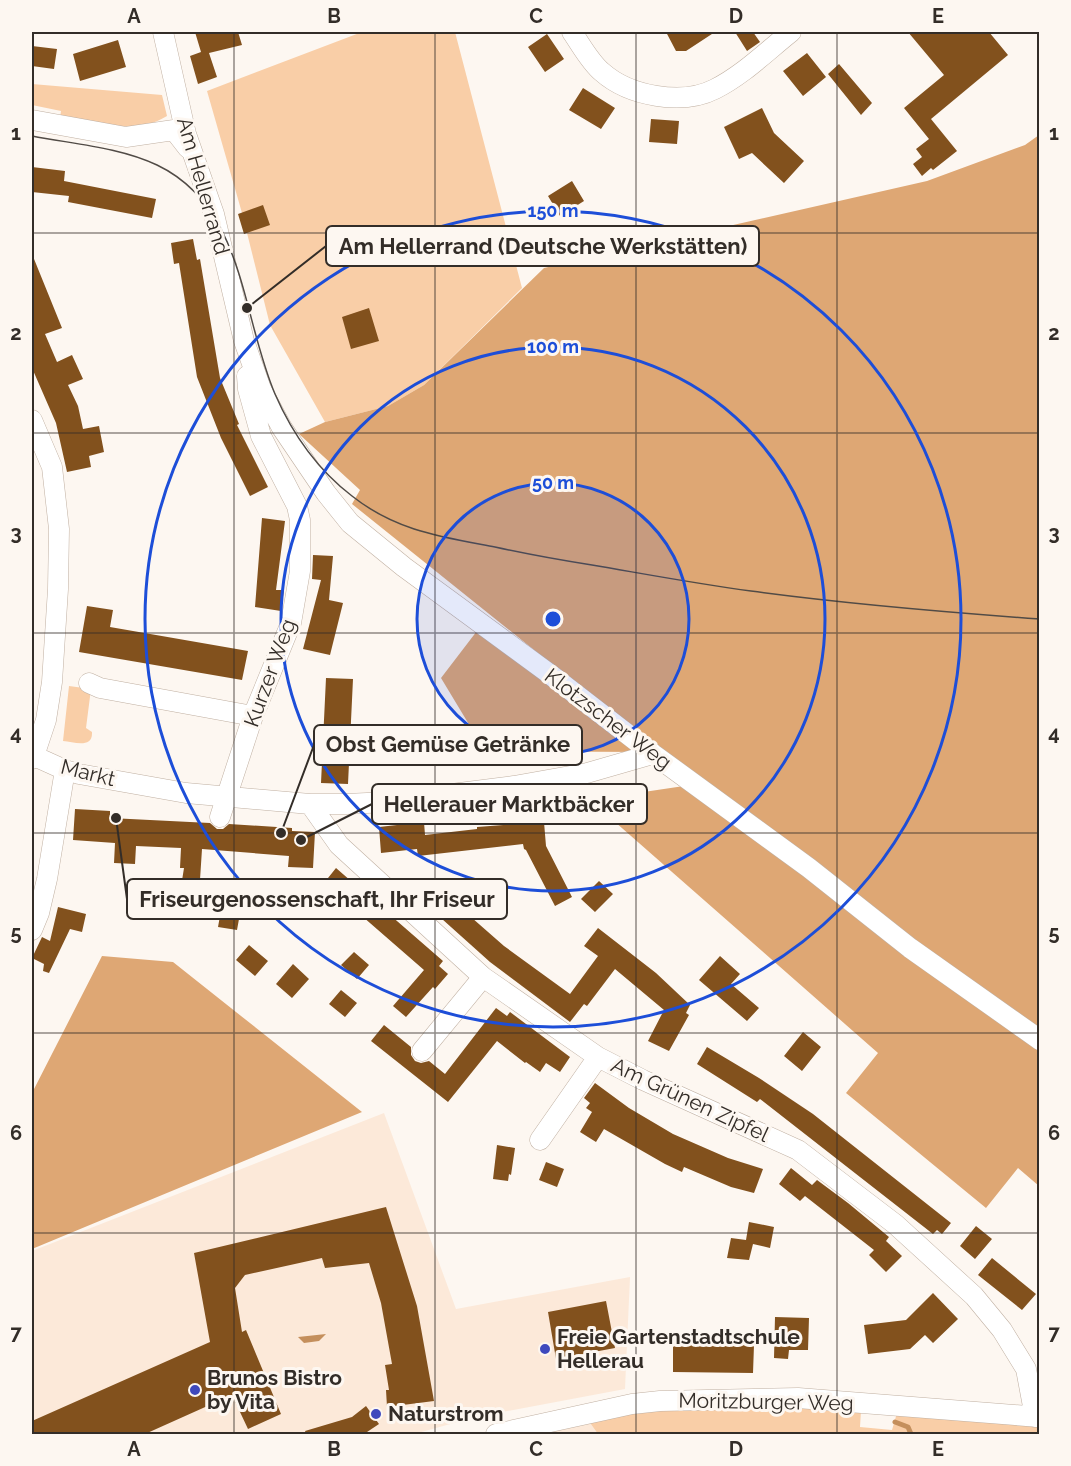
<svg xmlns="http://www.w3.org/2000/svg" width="1071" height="1466" font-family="Raleway,sans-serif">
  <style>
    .built { fill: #fce9d9 }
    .green { fill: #f9cea7 }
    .forest { fill: #dea774 }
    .water { fill: #c48f5c }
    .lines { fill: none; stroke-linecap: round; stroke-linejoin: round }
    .stream { stroke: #c48f5c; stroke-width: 5 }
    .building { fill: #82511d }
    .minor-casing { stroke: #c0b0a2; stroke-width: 21 }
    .minor { stroke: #fff; stroke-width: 20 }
    .tram { stroke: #514b46; stroke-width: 1.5 }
    .grid { fill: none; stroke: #332d28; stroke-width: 1.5; stroke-opacity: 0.55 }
    .ring { fill: none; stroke: #1d4ed8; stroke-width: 3 }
    .poi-dot { fill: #3f49bd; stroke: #fdf7f1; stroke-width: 2 }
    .labels { text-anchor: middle; stroke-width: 6; stroke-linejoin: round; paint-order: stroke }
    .street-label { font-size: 21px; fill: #332d28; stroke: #fdf7f1 }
    .poi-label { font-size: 21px; font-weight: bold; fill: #332d28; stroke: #fdf7f1; text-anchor: start }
    .centre { fill: #1d4ed8; stroke: #fdf7f1; stroke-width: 3 }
    .ring-label { font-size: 18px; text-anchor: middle; font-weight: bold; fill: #1d4ed8; stroke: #fdf7f1; stroke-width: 6; stroke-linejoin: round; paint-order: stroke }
    .leader { fill: none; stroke: #332d28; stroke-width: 2 }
    .callout-dot { fill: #332d28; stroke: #fdf7f1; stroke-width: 2 }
    .callout { fill: #fdf7f1; stroke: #332d28; stroke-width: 2 }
    .callout-label { font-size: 22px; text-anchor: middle; font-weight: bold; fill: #332d28 }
    .neatline { fill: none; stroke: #332d28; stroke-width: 2 }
    .grid-label { font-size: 20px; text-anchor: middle; font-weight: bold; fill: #332d28 }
  </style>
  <rect width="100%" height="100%" fill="#fdf7f1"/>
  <path class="built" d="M384,1113L456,1309L630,1277L625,1389L476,1417L414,1434H32V1251Z
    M588,1420L598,1434H527Z"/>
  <path class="green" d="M362,32H455L522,288L424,385L388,406L325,422L270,325L242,213L207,91Z
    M32,84L162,95L167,116C135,136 95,124 60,118L61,111L32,105Z
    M69,686L91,689L86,728L92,732C93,749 74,742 63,741Z
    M802,1405L861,1410L860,1427L892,1430L897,1413L1039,1425L1040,1434H598L588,1420L636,1410Z"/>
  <path class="forest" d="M1039,135V1186L1018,1168L986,1208L846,1093L878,1053L590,800L684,786L554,666L352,504L360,490L299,434L325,422L388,406L424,385L544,268L927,181L1025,145Z
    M480,627L644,752L485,751L441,678Z
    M102,956L173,962L362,1112L32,1249V1093Z"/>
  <path class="water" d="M326,1334L319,1341L304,1343L298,1337Z"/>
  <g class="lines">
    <path class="stream" d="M895,1422L908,1427L911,1434"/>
  </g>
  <path class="building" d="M195,32H238L242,45L209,53L217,77L198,84L190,56L201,52Z
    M666,32H715L686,51H676Z
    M735,32H753L760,42L747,51Z
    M908,32H989L1008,55L931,119L957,151L933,170L931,168L922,176L913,164L922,157L916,149L929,139L904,108L944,75Z
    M547,34L564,59L545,72L528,47Z
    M118,40L126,67L80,81L73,54Z
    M32,46L57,49L54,69L32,66Z
    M807,53L826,77L803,96L783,71Z
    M839,64L872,103L861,115L828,74Z
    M583,88L615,108L601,129L569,110Z
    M762,108L774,133L804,161L784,183L752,153L739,159L724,127Z
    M651,119L679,121L677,144L649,142Z
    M32,167L65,171L64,181L156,199L152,218L68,202L69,196L32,192Z
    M572,181L584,201L560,216L548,196Z
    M263,205L270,225L244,234L238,214Z
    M193,239L197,260L200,259L220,378L239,424L237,425L268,487L250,496L221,438L197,377L179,263L174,264L171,243Z
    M32,254L62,328L45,334L57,362L72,355L83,379L68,385L78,406L83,429L99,426L104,452L89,456L91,467L67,472L56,423L32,368Z
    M369,308L379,341L351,349L342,317Z
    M262,518L285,521L276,590H284L281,611L255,607Z
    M313,555L333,556L329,600L343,603L330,655L303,649L321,580L312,579Z
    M87,606L113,610L110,627L248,651L242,680L79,652Z
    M326,678L353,679L348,784L321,783Z
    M75,809L110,811V818L210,823L217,829H223L229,824L292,828V831L315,832L313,868L288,867L289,856L202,849L199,895L180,893L184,868H180L181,848L136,846L135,864L114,863L115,843L73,840Z
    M424,822L425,835L477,829V827L544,822L546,846L572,897L555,906L526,850L524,849L523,844L418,856L417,849L381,853L379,827Z
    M336,868L443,961L439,966L448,974L435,989L433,987L406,1017L393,1006L424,970L324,883Z
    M599,881L613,894L595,912L581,899Z
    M447,896L504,946L570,994L598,956L584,946L598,928L656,973L690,1005L686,1013L689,1015L669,1051L648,1041L664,1010L615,969L587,1006L584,1004L570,1022L490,962L432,910Z
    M222,905L241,908L237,930L218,927Z
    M58,907L86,914L82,932L70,929L49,973L43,971L44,964L32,958L42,937L50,941Z
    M249,945L268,961L255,976L236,960Z
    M354,952L369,965L357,979L341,965Z
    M720,956L740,974L731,984L759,1008L747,1021L699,980Z
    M293,964L309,979L292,998L276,984Z
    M341,990L357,1003L345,1017L329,1004Z
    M496,1008L507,1016L510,1012L570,1057L560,1072L546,1063L540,1072L526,1062L525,1063L497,1041L448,1102L371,1041L384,1025L411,1047V1055L415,1061L421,1063L429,1061L445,1074Z
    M803,1032L821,1047L802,1071L784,1056Z
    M707,1047L759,1078L813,1114L951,1223L942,1234L937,1230L933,1234L760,1099L757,1102L697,1064Z
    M595,1083L629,1108L673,1134L728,1158L763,1169L754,1193L731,1187L684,1167L682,1172L665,1164L604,1129L596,1142L580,1132L592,1112L586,1108L590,1103L584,1098Z
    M497,1145L515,1148L511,1175L509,1174L508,1181L493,1179Z
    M546,1162L564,1169L557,1187L539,1180Z
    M791,1168L812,1185L817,1180L848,1203L889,1237L886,1241L902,1256L886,1272L869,1255L874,1250L805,1196L800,1201L779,1184Z
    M386,1207L417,1306L434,1401L387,1407L386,1390H389L385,1365L392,1364L381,1303L369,1263L325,1268L322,1258L245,1275L235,1288L242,1332L246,1330L281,1414L248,1429L232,1395L145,1434H32V1421L210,1342L194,1253Z
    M749,1222L774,1227L770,1248L753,1244L749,1260L727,1258L731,1238L746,1240Z
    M976,1226L992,1239L975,1259L960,1246Z
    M992,1258L1036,1294L1022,1310L978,1275Z
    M933,1293L958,1319L933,1343L925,1335L910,1349L868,1354L864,1325L906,1320Z
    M606,1301L615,1348L556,1359L548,1312Z
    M775,1317L809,1318L808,1350H789L788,1359L774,1358Z
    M673,1344L754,1345L753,1373L673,1372Z
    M366,1406L379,1424L364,1434H306L305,1431L352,1417Z"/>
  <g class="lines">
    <defs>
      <path id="minor" d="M163,32L186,134L214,214L244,341L261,389L282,428L326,493L350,523L404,567L551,675L653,754L809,868L910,948L1040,1040
        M572,32C581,45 590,62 602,72C629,96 682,106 715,89C743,75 767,51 791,32
        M32,120L126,137L174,130L188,148
        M32,420L52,467L59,529L58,589L52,682L46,720L34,756L32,759
        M89,683L100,688L253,716
        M34,756L65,770L79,774L186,793L310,804H346L388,802L514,786L587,773L653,754
        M310,804L339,845L483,977L598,1057L643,1080L798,1150L895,1224L974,1296L1002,1330L1026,1369L1035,1417
        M220,817L253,716L291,623L300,571V520L297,506L261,436L248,389L247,376
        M32,930L39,913L47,879L65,770
        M422,1051L483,977
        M540,1140L598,1057
        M496,1434L632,1404L660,1401L798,1398L1040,1417"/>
    </defs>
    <use href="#minor" class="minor-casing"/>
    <use href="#minor" class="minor"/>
    <path class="tram" d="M32,136C73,144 119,147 157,165C245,207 241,315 275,394C292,433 318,470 352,496C396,531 442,537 495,547C527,554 560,560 592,565C645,574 698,584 751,591C847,604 943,612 1040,619"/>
  </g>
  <path class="grid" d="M234,32V1434M435,32V1434M636,32V1434M837,32V1434M32,233H1040M32,433H1040M32,633H1040M32,833H1040M32,1033H1040M32,1233H1040"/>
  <circle cx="553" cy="619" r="136" fill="#1d4ed8" fill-opacity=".12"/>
  <g class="ring">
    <circle cx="553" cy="619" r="136"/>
    <circle cx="553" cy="619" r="272"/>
    <circle cx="553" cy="619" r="408"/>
  </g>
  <g class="poi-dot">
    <circle cx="545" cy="1349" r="6"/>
    <circle cx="195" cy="1390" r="6"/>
    <circle cx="376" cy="1414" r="6"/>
  </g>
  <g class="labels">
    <g class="street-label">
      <text transform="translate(203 186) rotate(74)" y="7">Am Hellerrand</text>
      <text transform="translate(270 673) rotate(-70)" y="7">Kurzer Weg</text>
      <text transform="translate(608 719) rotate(37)" y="7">Klotzscher Weg</text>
      <text transform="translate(88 773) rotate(14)" y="7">Markt</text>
      <text transform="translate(690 1100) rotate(25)" y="7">Am Grünen Zipfel</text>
      <text transform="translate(766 1402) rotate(1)" y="7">Moritzburger Weg</text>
    </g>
    <g class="poi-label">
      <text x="557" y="1344">Freie Gartenstadtschule<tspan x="557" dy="24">Hellerau</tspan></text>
      <text x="207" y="1385">Brunos Bistro<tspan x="207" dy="24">by Vita</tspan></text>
      <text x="388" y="1421">Naturstrom</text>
    </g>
  </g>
  <circle cx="553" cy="619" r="9" class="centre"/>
  <g class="ring-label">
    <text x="553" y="217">150 m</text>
    <text x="553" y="353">100 m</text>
    <text x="553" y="489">50 m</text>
  </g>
  <path class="leader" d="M247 308L326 246M281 833L314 745M301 840L372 804M116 818L127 899"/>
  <g class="callout-dot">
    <circle cx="247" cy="308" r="6"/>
    <circle cx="281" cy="833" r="6"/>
    <circle cx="301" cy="840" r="6"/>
    <circle cx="116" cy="818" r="6"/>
  </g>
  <g class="callout">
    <rect x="326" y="226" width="433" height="40" rx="6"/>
    <rect x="314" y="725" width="268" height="40" rx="6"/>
    <rect x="372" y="784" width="275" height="40" rx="6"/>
    <rect x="127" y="879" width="380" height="40" rx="6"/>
  </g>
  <g class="callout-label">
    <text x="543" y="254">Am Hellerrand (Deutsche Werkstätten)</text>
    <text x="448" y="752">Obst Gemüse Getränke</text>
    <text x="509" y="812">Hellerauer Marktbäcker</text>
    <text x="317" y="907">Friseurgenossenschaft, Ihr Friseur</text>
  </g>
  <rect width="1071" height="1466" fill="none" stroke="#fdf7f1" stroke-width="66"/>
  <rect x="33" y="33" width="1005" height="1400" class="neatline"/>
  <g class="grid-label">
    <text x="134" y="23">A</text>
    <text x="334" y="23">B</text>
    <text x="536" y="23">C</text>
    <text x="736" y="23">D</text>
    <text x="938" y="23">E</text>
    <text x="16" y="140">1</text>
    <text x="1054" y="140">1</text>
    <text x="16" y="340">2</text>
    <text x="1054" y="340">2</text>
    <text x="16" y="540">3</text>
    <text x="1054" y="540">3</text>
    <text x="16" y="740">4</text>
    <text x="1054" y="740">4</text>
    <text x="16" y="940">5</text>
    <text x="1054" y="940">5</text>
    <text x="16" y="1140">6</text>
    <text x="1054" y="1140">6</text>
    <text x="16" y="1340">7</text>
    <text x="1054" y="1340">7</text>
    <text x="134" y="1456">A</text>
    <text x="334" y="1456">B</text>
    <text x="536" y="1456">C</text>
    <text x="736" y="1456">D</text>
    <text x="938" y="1456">E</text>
  </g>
</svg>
